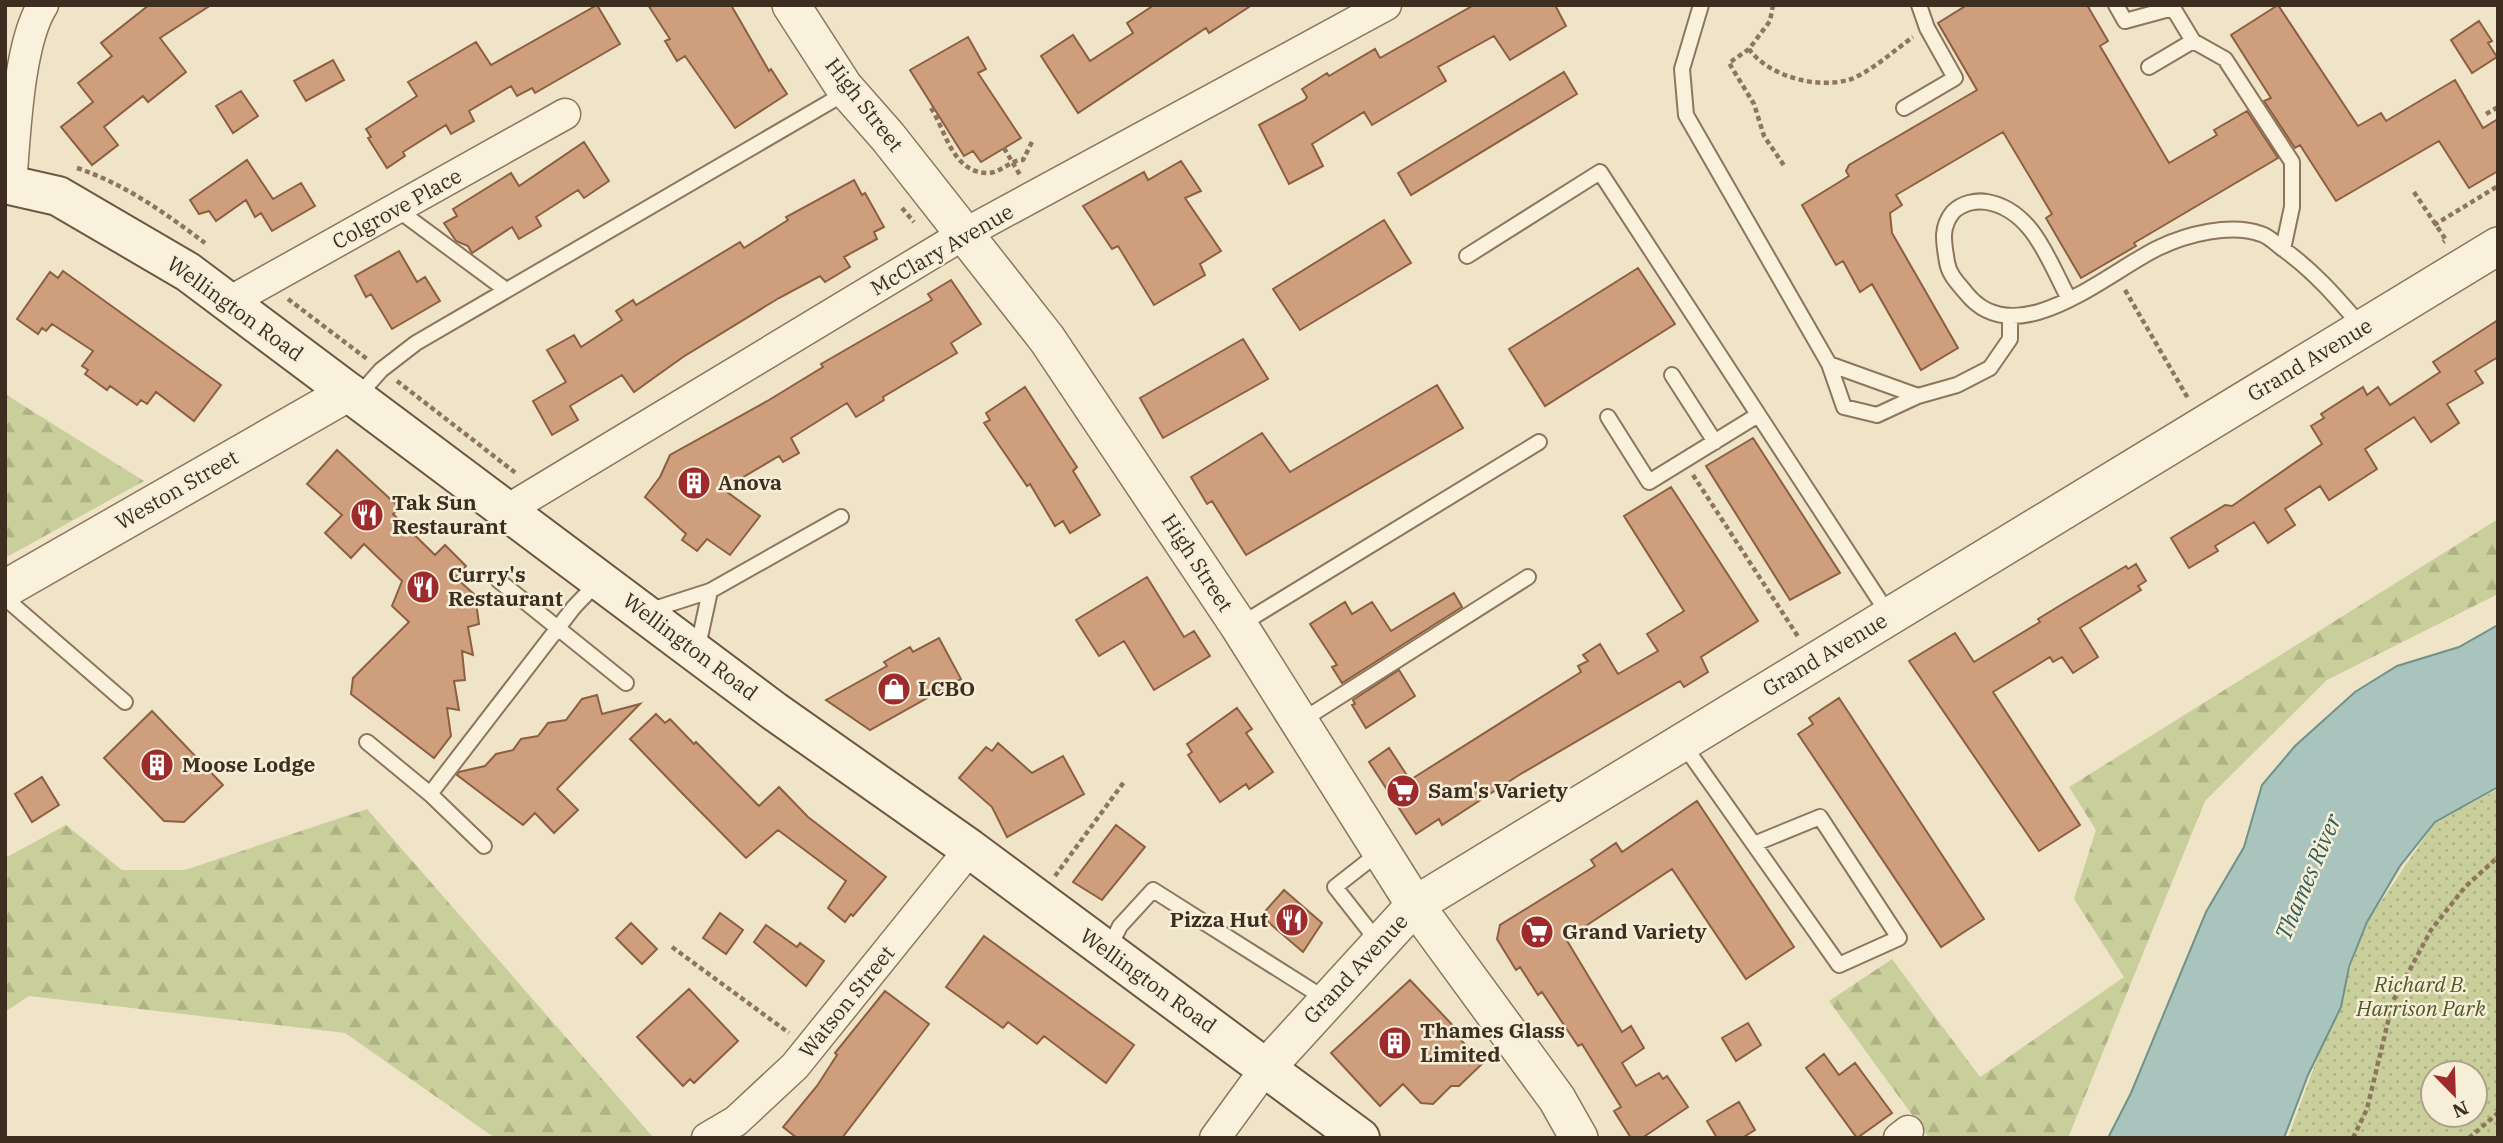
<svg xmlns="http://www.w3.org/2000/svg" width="2503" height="1143" font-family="'IBM Plex Serif',serif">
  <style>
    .forest { fill: url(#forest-firs) }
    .park { fill: url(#park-dots); fill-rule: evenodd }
    .water { fill: #a9c4bc; stroke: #6f938a; stroke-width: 2 }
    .building { fill: #cf9f7d; stroke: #8d5f41; stroke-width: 2 }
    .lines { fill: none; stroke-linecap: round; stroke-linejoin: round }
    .service-casing { stroke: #8d765c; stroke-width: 18 }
    .minor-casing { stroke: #8d765c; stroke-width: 33 }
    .tertiary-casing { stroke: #8d765c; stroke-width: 40 }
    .secondary-casing { stroke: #6f573f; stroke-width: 42 }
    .path { stroke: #8d765c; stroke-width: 4.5; stroke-dasharray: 5 3.5; stroke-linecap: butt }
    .service { stroke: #faf1dc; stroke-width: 14 }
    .minor { stroke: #faf1dc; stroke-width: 30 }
    .tertiary { stroke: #faf1dc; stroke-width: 37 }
    .secondary { stroke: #faf1dc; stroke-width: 38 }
    .labels { text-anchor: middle; stroke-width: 5; stroke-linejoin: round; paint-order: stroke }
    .street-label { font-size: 21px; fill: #3d2e20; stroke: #f7eed8 }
    .poi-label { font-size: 21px; font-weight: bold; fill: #3d2e20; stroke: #f7eed8; text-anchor: start }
    .park-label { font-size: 21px; font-style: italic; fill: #4d5a26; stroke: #f7eed8 }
    .water-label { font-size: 23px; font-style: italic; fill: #2f5d5a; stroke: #f7eed8 }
  </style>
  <defs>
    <pattern id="forest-firs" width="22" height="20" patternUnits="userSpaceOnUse" patternTransform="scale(1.75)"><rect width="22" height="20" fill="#c9cf9b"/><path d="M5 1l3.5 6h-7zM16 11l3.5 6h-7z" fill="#aeb285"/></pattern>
    <pattern id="park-dots" width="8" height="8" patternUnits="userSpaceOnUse" patternTransform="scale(1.75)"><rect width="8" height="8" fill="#c9cf9b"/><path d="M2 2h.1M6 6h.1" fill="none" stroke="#aeb285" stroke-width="1.8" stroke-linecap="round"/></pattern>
  </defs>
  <rect width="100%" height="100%" fill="#f0e4c8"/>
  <path class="forest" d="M5,394L144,481L5,558Z
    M2498,519V594L2327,680L2205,801L2068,1138H1929L1829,1001L1892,959L1980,1077L2124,977L2074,899L2096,830L2069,787Z
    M367,809L652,1136L650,1138H495L345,1033L29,996L5,1012V858L66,825L122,870H185Z"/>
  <path class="park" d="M2498,789V1138H2288L2367,922L2435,822ZM2433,1073H2475V1115H2433Z"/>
  <path class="water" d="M2498,625V787L2435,822L2400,866L2367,922L2349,967L2341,1007L2308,1075L2284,1138H2108L2131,1093L2206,912L2244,847L2262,785L2295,746L2355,692L2397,666L2459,647Z"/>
  <path class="building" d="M149,5H211L160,38L186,72L148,102L143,96L104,127L118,145L92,165L61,127L93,102L78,83L112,56L101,43Z
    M597,5L620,44L535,93L532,88L517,96L511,86L469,111L474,121L451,134L446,125L403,152L405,156L387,168L368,138L371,137L366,129L417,96L408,82L476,42L491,65Z
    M648,5H731L769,71L771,69L787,94L735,128L685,56L677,61L665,41L670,39Z
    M1154,5H1252L1209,33L1206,28L1078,113L1041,56L1073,35L1090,61L1133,33L1127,23Z
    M1474,5H1555L1566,26L1510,60L1494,36L1438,67L1446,81L1372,125L1364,112L1312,144L1323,166L1289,184L1259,125L1305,100L1307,97L1302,89L1327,73L1329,76L1375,49L1380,58Z
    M1967,5H2087L2108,41L2100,46L2169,163L2217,135L2214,130L2247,111L2278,158L2134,243L2136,246L2081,278L2046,218L2052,214L2003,132L1896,195L1902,205L1890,213L1892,233L1958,348L1921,370L1872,284L1860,292L1843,261L1836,265L1802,205L1849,176L1846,171L1849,165L1977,90L1938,23Z
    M2278,5L2358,126L2381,113L2386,121L2455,80L2483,128L2498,119V171L2469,188L2439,141L2336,201L2300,145L2295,148L2264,101L2271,98L2231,35Z
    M2479,21L2492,41L2488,43L2497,57L2472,73L2451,40Z
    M968,37L986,69L978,73L1021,138L981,162L973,151L964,156L910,70Z
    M333,60L344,80L306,101L294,81Z
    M1564,72L1577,94L1411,195L1398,173Z
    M241,91L258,116L233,133L216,106Z
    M584,142L609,181L584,198L578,190L536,217L541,226L519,239L512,227L472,253L468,246L456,241L444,223L457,216L453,209L511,173L519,186Z
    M247,160L273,199L301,183L315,206L272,231L261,213L255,217L246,200L216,221L209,211L199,214L190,200Z
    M1181,161L1201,191L1185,198L1221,251L1200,264L1205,275L1154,305L1118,246L1112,249L1083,206L1144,172L1148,180Z
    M854,180L862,195L865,193L884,227L874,232L877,239L844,257L850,267L825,282L820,276L779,298L683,357L634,392L622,375L570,406L578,420L552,435L533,401L566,382L547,350L574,335L581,347L622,320L616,311L633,300L636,305L740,242L744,248L788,220L786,217Z
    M1384,220L1411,263L1300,330L1273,289Z
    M399,251L417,282L425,277L440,301L392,329L371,294L366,297L355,276Z
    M1638,268L1675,324L1545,406L1509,349Z
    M63,271L221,385L194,421L156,392L147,404L141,400L137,405L110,386L107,390L85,374L88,370L82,366L93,351L52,324L46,331L42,328L38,334L17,319L50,272L58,278Z
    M951,280L981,324L951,343L957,353L883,397L884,400L856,417L847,403L791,438L799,453L783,462L779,456L723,489L760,516L730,555L707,539L697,551L682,540L686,534L645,497L660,477L670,455L769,400L823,367L821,364L932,300L928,294Z
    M2498,320V357L2475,371L2483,383L2447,404L2459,423L2431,442L2414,417L2365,449L2377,469L2329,500L2320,486L2285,509L2295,525L2268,543L2254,522L2215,546L2218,551L2189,568L2171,538L2225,505L2232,506L2322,444L2311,426L2324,418L2321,414L2363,387L2367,395L2378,387L2390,405L2440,372L2433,362Z
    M1243,339L1268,379L1163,438L1140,398Z
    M1437,385L1463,428L1246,555L1212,501L1207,504L1191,477L1262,433L1290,472Z
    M1025,387L1077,467L1073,471L1100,515L1070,533L1063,521L1055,526L1030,484L1027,486L984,423L990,420L986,413Z
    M1753,438L1840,573L1790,600L1706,466Z
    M337,450L400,508L393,514L435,555L445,545L466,566L455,577L475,595L479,624L468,627L473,655L462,651L465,680L454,681L459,710L447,708L451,736L434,758L351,694L353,678L409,622L392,606L402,581L364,544L351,558L325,533L342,515L307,484Z
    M1671,487L1758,621L1701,657L1708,672L1684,687L1680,681L1519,775L1442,825L1439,819L1416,834L1369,762L1389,748L1410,780L1581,672L1578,666L1588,661L1583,655L1600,644L1618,674L1658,651L1647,634L1684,611L1624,516Z
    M2136,564L2146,581L2138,586L2141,590L2080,628L2098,657L2073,673L2062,657L2053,662L2050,657L1993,692L2080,825L2039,851L1909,661L1955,633L1974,662L2040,622L2038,619L2064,603L2126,566L2128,569Z
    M1147,577L1184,637L1194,631L1210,656L1154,690L1124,641L1099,656L1076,620Z
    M1454,593L1462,607L1342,683L1332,667L1337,665L1310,624L1345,602L1352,614L1372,602L1391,631Z
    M939,638L961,679L870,730L826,700L887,666L884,662L910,647L913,652Z
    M1399,670L1415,696L1366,728L1352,705L1355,704L1353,700Z
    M597,695L602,714L640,704L557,789L578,810L554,833L535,813L523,825L457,775L459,772L485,766L496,754L513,750L521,739L538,736L548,723L566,720L582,699Z
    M1839,698L1984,919L1941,947L1798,734L1813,724L1809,718Z
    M1237,708L1252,729L1246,733L1273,772L1249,789L1246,784L1220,802L1188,755L1192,752L1187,744Z
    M152,711L223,785L184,822L164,821L104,758Z
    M656,714L665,723L670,719L694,744L696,742L759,806L779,787L808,817L886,877L853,916L851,914L845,922L828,908L846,881L778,830L746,858L681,792L630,739Z
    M998,743L1032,773L1063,756L1084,794L1007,837L992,807L959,778L986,747L992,751Z
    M42,777L59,805L32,822L15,794Z
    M1697,801L1794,947L1746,979L1672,869L1566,939L1622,1032L1631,1026L1644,1048L1622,1063L1636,1086L1659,1073L1663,1079L1667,1076L1688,1107L1642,1138H1631L1614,1111L1621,1107L1582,1044L1578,1046L1542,992L1538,995L1520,967L1516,970L1497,939L1500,925L1595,866L1591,860L1616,843L1622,852Z
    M1116,825L1145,847L1102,900L1073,882Z
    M1284,890L1322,923L1303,952L1261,916Z
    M720,913L743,930L726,954L703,938Z
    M631,923L657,949L642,964L616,938Z
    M766,925L797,947L800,943L824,961L806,986L754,942Z
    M984,936L1134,1045L1106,1083L1044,1036L1037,1044L1008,1022L1003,1028L946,987Z
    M1410,980L1459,1032L1456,1035L1483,1063L1459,1086H1451L1433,1104L1421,1103L1403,1084L1380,1106L1331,1053Z
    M689,989L738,1041L694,1083L690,1079L683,1086L637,1037Z
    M885,991L929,1024L842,1138H797L783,1127L817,1086L837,1055L835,1053Z
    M1748,1023L1761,1045L1736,1061L1722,1038Z
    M1824,1054L1839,1075L1855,1063L1892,1113L1857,1138L1806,1068Z
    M1739,1102L1755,1130L1742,1138H1717L1707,1121Z"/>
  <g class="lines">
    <defs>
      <path id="service" d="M1701,5L1682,69L1686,115L1829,364L1918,396L1957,385L1990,368L2010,339V318
        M2116,5L2125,21L2173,8L2172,5
        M2193,41L2225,59L2292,162V207L2283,249
        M2149,67L2193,41L2173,8
        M1904,108L1955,78L1927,28L1919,5
        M398,210L506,290
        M1467,256L1600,172L1889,615
        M2069,299C2049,262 2033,210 1987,202C1976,200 1962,203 1953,212C1940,228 1944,243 1947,262C1949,275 1958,283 1966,293C2016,356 2108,272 2158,248C2187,234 2231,223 2261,234C2269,236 2277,245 2283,249C2314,271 2337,298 2362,327
        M1829,364L1844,407L1877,415L1918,396
        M1672,375L1715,442
        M358,396L381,370L416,343L847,92
        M1608,417L1649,482L1758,415
        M498,580L626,683
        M5,598L125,702
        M648,611L710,591L841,517
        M1240,625L1539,442
        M697,651L710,591
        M1301,721L1528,577
        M367,742L430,794
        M1683,744L1839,965L1899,938L1820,817L1754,844
        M484,846L430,794L574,607L599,581
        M1379,943L1335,887L1381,851
        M1108,950L1120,926L1153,890L1327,1000"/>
      <path id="minor" d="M11,185C15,138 18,44 43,5
        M229,302L565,114
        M507,510L966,233L1386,5
        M707,1138L736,1121L795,1066L970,849
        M1215,1138L1266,1068
        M1899,1138L1908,1131"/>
      <path id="tertiary" d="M791,5L844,87L888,137L1047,339L1239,626L1415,905L1557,1099L1579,1138
        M5,589L349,392
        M1266,1068L1415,905L2498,246"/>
      <path id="secondary" d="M5,184L58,196L188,272L774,711L970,849L1360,1138"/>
    </defs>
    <use href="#service" class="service-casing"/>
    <use href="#minor" class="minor-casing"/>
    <use href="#tertiary" class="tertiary-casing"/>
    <use href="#secondary" class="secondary-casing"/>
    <path class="path" d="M1773,5L1770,21L1749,49C1768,76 1816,89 1848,80C1867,75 1896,49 1913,37
      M1749,49L1729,63L1754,104L1764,136L1785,167
      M931,108C946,131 952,172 987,173C1002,173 1009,160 1023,160L1032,142
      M2486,114L2498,107
      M1004,148L1020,175
      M77,168C125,184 165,213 205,243
      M2414,192L2446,240L2443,242
      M902,208L914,222
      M2434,225L2498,186
      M2125,290L2189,400
      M288,299L367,359
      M397,381L517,474
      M1693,475L1799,638
      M1055,876L1124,782
      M672,947L789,1033
      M2353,1138L2367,1109L2393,1001L2431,930L2465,887L2498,857
      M2469,1138L2498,1113"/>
    <use href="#service" class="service"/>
    <use href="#minor" class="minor"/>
    <use href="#tertiary" class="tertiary"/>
    <use href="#secondary" class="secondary"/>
  </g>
  <defs>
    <symbol id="building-disc" viewBox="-11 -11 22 22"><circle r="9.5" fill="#9e2a2b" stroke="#f7eed8"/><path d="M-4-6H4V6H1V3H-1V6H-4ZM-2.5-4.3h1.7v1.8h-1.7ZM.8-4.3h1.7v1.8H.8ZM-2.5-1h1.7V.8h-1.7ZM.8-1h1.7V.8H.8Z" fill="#fff"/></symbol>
    <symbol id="restaurant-disc" viewBox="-11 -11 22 22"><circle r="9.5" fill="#9e2a2b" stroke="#f7eed8"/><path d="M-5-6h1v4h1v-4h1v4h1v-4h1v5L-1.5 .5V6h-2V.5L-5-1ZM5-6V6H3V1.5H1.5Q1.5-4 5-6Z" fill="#fff"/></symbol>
    <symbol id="shop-disc" viewBox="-11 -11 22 22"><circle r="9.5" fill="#9e2a2b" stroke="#f7eed8"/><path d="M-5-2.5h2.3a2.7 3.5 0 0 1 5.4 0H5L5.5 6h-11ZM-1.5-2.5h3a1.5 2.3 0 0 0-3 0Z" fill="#fff"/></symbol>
    <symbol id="supermarket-disc" viewBox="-11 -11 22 22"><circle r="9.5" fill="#9e2a2b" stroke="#f7eed8"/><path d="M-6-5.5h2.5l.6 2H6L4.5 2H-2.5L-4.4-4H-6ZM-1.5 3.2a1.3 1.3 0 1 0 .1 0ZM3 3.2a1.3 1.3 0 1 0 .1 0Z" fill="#fff"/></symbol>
  </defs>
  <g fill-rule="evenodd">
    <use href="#building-disc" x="675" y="464" width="38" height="38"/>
    <use href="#restaurant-disc" x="348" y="496" width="38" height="38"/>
    <use href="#restaurant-disc" x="404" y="568" width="38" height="38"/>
    <use href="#shop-disc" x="875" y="670" width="38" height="38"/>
    <use href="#building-disc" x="138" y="746" width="38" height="38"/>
    <use href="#supermarket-disc" x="1384" y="772" width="38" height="38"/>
    <use href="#restaurant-disc" x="1273" y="901" width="38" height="38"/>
    <use href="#supermarket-disc" x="1518" y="913" width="38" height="38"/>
    <use href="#building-disc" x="1376" y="1024" width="38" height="38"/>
  </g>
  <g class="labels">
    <g class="street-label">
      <text transform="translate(864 105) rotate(52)" y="7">High Street</text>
      <text transform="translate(397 209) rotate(-29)" y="7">Colgrove Place</text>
      <text transform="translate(942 250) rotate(-30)" y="7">McClary Avenue</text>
      <text transform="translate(235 309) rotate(36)" y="7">Wellington Road</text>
      <text transform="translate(2310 360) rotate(-31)" y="7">Grand Avenue</text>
      <text transform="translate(177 490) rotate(-30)" y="7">Weston Street</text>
      <text transform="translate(1197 563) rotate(57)" y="7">High Street</text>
      <text transform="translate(690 647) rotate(37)" y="7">Wellington Road</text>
      <text transform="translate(1825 655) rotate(-31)" y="7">Grand Avenue</text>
      <text transform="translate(1356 969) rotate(-47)" y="7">Grand Avenue</text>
      <text transform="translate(1148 981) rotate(36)" y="7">Wellington Road</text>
      <text transform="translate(847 1002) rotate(-51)" y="7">Watson Street</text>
    </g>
    <g class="poi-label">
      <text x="718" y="490">Anova</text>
      <text x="392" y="510">Tak Sun<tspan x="392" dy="24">Restaurant</tspan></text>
      <text x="448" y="582">Curry's<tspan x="448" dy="24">Restaurant</tspan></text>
      <text x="918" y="696">LCBO</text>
      <text x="182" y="772">Moose Lodge</text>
      <text x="1428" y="798">Sam's Variety</text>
      <text x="1268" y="927" text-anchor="end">Pizza Hut</text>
      <text x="1562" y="939">Grand Variety</text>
      <text x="1420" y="1038">Thames Glass<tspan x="1420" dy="24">Limited</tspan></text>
    </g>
    <g class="park-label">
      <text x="2421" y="992">Richard B.<tspan x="2421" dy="24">Harrison Park</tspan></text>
    </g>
    <g class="water-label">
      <text transform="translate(2308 877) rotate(-67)" y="8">Thames River</text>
    </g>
  </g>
  <rect width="2503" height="1143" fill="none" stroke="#3d2e20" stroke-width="14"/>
  <g transform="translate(2454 1094) rotate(157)"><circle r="33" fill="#f7eed8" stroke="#ada18e" stroke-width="2"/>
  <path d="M0-5L12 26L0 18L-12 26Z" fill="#9e2a2b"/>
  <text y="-10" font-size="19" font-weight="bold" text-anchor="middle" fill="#3d2e20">N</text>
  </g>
</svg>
